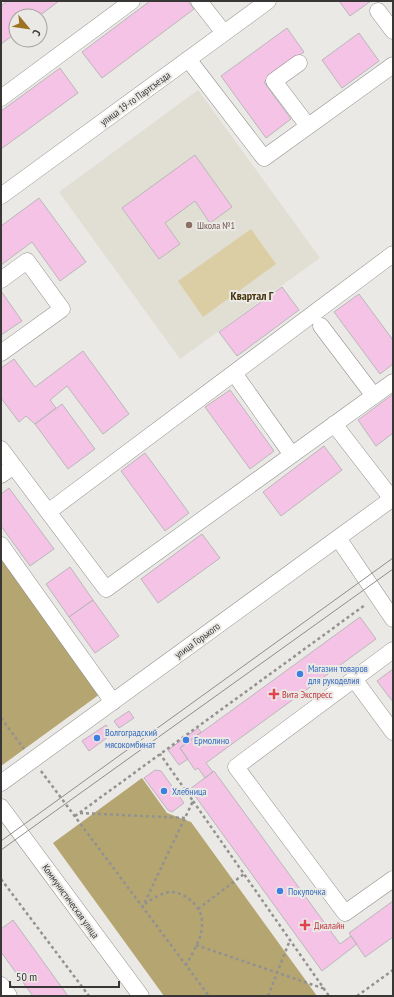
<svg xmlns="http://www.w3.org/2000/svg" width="394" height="997" font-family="'PT Sans Narrow',sans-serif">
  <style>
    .built { fill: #e1ded3 }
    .green { fill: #dbcea4 }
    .forest { fill: #b5a571 }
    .building { fill: #f5c3e6; stroke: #bab7b9 }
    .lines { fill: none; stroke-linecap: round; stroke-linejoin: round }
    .minor-casing { stroke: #918f8c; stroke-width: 17 }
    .path { stroke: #939290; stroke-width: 2.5; stroke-dasharray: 3 3; stroke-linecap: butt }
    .minor { stroke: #fff; stroke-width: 16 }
    .tram { stroke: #8e8d8b; stroke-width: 1 }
    .education-dot { fill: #8d6e63; stroke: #eae9e5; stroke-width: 1.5 }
    .shop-dot { fill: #3f7fe0; stroke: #eae9e5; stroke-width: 1.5 }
    .health-dot { fill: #e0444e; stroke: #eae9e5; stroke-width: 1.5 }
    .labels { text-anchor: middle; stroke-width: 4; stroke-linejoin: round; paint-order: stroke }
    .street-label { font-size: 10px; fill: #383736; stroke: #eae9e5 }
    .education-label { font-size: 10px; fill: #785e54; stroke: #eae9e5; text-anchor: start }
    .shop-label { font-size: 10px; fill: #366cbe; stroke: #eae9e5; text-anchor: start }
    .health-label { font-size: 10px; fill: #be3a42; stroke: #eae9e5; text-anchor: start }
    .quarter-label { font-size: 12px; font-weight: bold; fill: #46330c; stroke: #eae9e5 }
  </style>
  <rect width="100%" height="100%" fill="#eae9e5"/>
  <path class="built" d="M198,90L320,258L180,359L59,192Z"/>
  <path class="green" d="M251,229L276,264L203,317L178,281Z"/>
  <path class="forest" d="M1,559L100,694L1,766Z
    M142,778L167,813L191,822L317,996H164L53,843Z"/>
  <path class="building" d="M7,1H59L39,16H16V33L1,44V6Z
    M150,1H188L194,9L102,78L82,52Z
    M339,1H371L350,16Z
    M287,28L304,52L264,82L291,119L266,138L221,76Z
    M359,33L379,61L342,88L322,60Z
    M60,68L78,93L1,149V111Z
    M195,155L232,207L210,223L195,201L165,223L180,244L159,259L122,208Z
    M39,198L86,262L60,281L32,242L1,265V226Z
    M282,287L299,310L237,356L219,332Z
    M1,291L22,321L1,335Z
    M359,294L393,340V364L380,374L334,312Z
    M83,351L129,414L103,434L67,386L50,400L56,408L35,424L26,416L19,422L1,398V368L14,359L35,387Z
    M230,390L274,451L250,469L205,407Z
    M393,394V433L376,446L358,420Z
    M62,404L95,449L68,469L35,424Z
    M324,446L342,470L281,516L263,492Z
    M145,453L189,513L165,531L121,471Z
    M9,488L54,549L30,566L1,526V494Z
    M202,534L220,558L158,603L141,579Z
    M70,567L93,600L69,617L46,584Z
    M93,600L119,636L95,653L69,617Z
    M360,617L376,639L206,763L213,772L205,778L198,768L195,770L180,748Z
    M393,669V702L377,681Z
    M129,711L134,718L119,728L114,721Z
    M106,725L112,734L89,751L82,741Z
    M198,728L201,732L180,748L188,759L179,765L168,750Z
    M155,770L161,771L184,803L172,812L168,810L144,778Z
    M214,771L340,944L351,936L357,944L322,971L190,789Z
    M393,901V937L365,957L349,933Z
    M13,920L68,996H33L1,952V929Z"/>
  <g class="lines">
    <defs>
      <path id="minor" d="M199,1L224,33
        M378,11L393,31
        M188,59L264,158L393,65
        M299,63L274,81L308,126
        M1,98L132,1
        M1,196L268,1
        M1,280L27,261L62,309L1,353
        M321,326L374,396
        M234,373L292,455
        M334,424L392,499
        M1,449L106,589L393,382
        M1,475L14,466
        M48,512L393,254
        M338,538L393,619
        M1,545L113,702
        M393,650L236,767L345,913L393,879
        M354,679L393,732
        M1,783L393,498
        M1,807L141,996
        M1,985L9,996"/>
    </defs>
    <use href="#minor" class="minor-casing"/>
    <path class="path" d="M1,718L24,749
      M41,771L209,996
      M193,801L329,996
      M80,813L185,818
      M75,816L365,605
      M1,879L89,996
      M145,904C152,899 164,891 173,892C187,894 202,907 202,922C203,937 193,952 186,965
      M142,908L193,801L160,754
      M198,909L244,874
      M196,945L325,989
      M268,996L290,940
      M357,996L393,970"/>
    <use href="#minor" class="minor"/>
    <path class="tram" d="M1,841L393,558
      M1,850L393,569"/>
  </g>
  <circle class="education-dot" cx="189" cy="225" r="4"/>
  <g class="shop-dot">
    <circle cx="300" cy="674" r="4"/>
    <circle cx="97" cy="738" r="4"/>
    <circle cx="186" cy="740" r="4"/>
    <circle cx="164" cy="791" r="4"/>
    <circle cx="280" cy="891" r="4"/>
  </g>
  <g class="health-dot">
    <path d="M272 688h4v4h4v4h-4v4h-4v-4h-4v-4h4z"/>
    <path d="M303 919h4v4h4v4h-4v4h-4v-4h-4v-4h4z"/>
  </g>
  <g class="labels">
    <g class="street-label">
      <text transform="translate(135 98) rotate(-36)" y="4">улица 19-го Партсъезда</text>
      <text transform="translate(197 640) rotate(-36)" y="4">улица Горького</text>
      <text transform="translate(71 901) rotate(54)" y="4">Коммунистическая улица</text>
    </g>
    <g class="education-label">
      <text x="197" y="229">Школа №1</text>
    </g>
    <g class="shop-label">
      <text x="308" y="672">Магазин товаров<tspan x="308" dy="12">для рукоделия</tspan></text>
      <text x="105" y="736">Волгоградский<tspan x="105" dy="12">мясокомбинат</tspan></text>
      <text x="194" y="744">Ермолино</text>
      <text x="172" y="795">Хлебница</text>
      <text x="288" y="895">Покупочка</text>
    </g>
    <g class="health-label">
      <text x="282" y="698">Вита Экспресс</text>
      <text x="314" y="929">Диалайн</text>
    </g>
    <g class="quarter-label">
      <text x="252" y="300">Квартал Г</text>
    </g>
  </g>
  <rect width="394" height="997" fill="none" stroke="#383736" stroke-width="4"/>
  <g transform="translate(28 28) rotate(119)"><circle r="19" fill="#eae9e5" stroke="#a3a29f"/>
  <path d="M0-3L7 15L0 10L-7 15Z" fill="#9c7421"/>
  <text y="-6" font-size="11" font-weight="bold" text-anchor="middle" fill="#383736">С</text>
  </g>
  <path d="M10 981v6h109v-6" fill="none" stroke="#383736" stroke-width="2"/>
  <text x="16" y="981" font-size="12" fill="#383736" stroke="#eae9e5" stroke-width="3" paint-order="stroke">50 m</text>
</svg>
